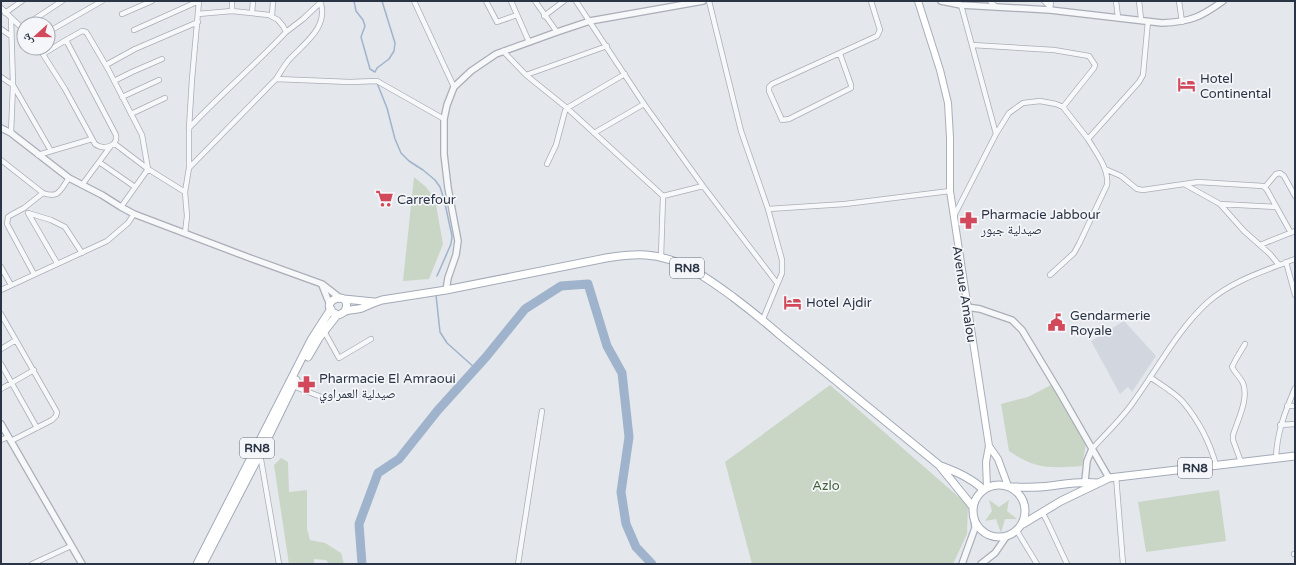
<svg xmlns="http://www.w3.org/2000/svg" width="1296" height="565" font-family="'Varela Round','Noto Naskh Arabic',sans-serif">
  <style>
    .built { fill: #d2d6de }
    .green { fill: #c9d6c5 }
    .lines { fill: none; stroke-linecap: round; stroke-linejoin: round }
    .stream { stroke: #9fb4cc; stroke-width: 1.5 }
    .river { stroke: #9fb4cc; stroke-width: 9 }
    .minor-casing { stroke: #a9aeb7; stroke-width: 6 }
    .tertiary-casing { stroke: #a9aeb7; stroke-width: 8 }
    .secondary-casing { stroke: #a9aeb7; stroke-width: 8 }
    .primary-casing { stroke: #a3abb8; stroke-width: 9 }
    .minor { stroke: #f7f8fa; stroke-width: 4.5 }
    .tertiary { stroke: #f7f8fa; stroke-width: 5.5 }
    .secondary { stroke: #fff; stroke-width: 6 }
    .primary { stroke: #fff; stroke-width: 7 }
    .labels { text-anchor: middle; stroke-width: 3.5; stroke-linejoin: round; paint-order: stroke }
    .shield { fill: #f4f6f9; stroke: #676e7b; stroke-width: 1 }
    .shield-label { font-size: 12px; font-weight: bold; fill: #2b3445 }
    .poi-label { font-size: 13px; fill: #2b3445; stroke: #f4f6f9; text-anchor: start }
    .street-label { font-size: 13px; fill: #2b3445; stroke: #f4f6f9 }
    .park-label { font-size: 13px; fill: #3f6138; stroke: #f4f6f9 }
  </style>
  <rect width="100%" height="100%" fill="#e4e7ec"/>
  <path class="built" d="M1124,321L1156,356L1132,392L1128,387L1120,394L1091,341Z"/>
  <path class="green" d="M414,177L426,187L435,199L443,244L429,279L403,281Z
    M1053,384L1086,444L1082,466C1049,468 1037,470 1009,451L1001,404L1028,397Z
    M830,385L968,505L967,534L953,564H752L725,462Z
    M281,458L288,462L289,492L307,490V529L310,540L325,543L341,553L344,564H329L326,560L314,559V564H289L274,465Z
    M1219,490L1226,541L1146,552L1138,502Z
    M989,500L999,507L1009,500L1007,511L1017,519H1005L1001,533L996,519L985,521L992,511Z"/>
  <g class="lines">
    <path class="stream" d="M354,1L356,11L363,20L365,26L361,37L370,69L375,72L377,68L389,59L394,51L395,43L382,1
      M377,83L387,108L395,139L401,153L409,161L423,170L435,180L440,187L444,199L452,236L451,244L437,276
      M436,295L440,332L447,343L475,368"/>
    <path class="river" d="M362,564L359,524L378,473L399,459L438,410L486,357L525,309L561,286L588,284L607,346L622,373L629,437L621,492L626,524L636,547L652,564"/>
    <defs>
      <path id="minor" d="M414,1L454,87
        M486,1L497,22L517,15
        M511,1L529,42
        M535,1L557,32
        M576,1L644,104L703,186L777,283
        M709,1L741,131L768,209L782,260V273L763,319
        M990,1L996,7
        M1044,1L1050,7
        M1116,1L1118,17
        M1139,1L1141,19
        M1179,1L1182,22
        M961,5L996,134
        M1,8L24,30
        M1050,10L1051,1
        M232,11V1
        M5,13L22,1
        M252,13L253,1
        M122,14L152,1
        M272,16L273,1
        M544,16L564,1
        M11,18L13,85L11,133
        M27,24L62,1
        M1,29L11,36
        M134,30L199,1
        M48,32L102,1
        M286,32L303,19L321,2
        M66,40L82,31L86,32L88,35L108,69L142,135L148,169L185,192
        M972,45L1054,50L1089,56L1095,65L1094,68L1063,107
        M39,48L65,89L95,144C103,150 118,147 116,135L66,40L43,54
        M503,51L526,75L567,108L663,196
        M840,54L851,85V88L789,119L782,120L769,91V87L772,84L877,36L880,30L871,1
        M106,65L135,49L198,22
        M526,75L607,46
        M1,77L13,85L51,151
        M276,79L350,82L377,81L444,119
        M114,81L132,72L162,59
        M122,97L159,80
        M131,114L165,98
        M189,128C220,95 255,65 286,32L283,26L278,20L269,15L232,11L198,14
        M594,133L644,104
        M115,144L148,169L121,207
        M38,155L92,139
        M1,160L43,193C59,199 60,190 69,178
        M99,162L135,187
        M547,164L556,145L565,111L567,108L625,74
        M189,168L276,79C280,73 284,66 288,61C303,44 330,27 320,1
        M1105,169L1121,176L1137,189L1143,190L1184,184
        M82,185L110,147
        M1265,187L1276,174L1280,173L1284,176L1295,196
        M1220,204L1276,207
        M768,209L845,204L950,191
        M28,213L51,220L65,227L82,253
        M28,213L57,263
        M954,216L996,134L1009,113L1023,103L1040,101L1056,104L1063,107L1088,139L1139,82L1143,75L1148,21
        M185,233L187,216L185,192L189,168V128L192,79L199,1
        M1260,245L1295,231
        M661,257L663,196L703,186
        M1286,262L1295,295
        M1279,265L1270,254L1244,231L1220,204L1184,184L1198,182L1263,186L1267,190L1291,233
        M1,267L11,285
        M34,274L7,224L8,217L11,215L24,208L43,193
        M1050,275L1074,253L1079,244L1107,185C1109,168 1096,153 1088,139
        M1,290L107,241L128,223L134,214
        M1,314L57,412L56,416L52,420L11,441
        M324,331L339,358L371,339
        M1,349L16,340
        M1,364L37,428
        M1150,377C1161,385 1174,392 1183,402C1198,420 1210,443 1216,465
        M293,386L324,398
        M1,389L34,370
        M1287,406H1295
        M1280,425L1295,424
        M1,440L8,437
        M1092,449C1106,433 1122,419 1134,401C1158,368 1178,329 1208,302C1233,280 1265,271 1295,259
        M260,454L279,564
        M1276,458C1277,432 1285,412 1295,388
        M1241,462L1233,440V435C1238,419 1249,399 1243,383C1240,377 1235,373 1232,367L1236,359L1245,344
        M1116,476L1123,564
        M1042,512L1047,521L1067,564
        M1017,531L1037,564
        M1294,554H1295
        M32,564L71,546
        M518,564L542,411"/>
      <path id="tertiary" d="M941,1L961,5L1050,10L1162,23C1190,22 1201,17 1223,1
        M1,128L11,133L69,178L102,195L121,207L134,214L250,258L322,284L340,298
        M322,285L330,305
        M446,290L448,278L456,255L458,241L448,188L444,154V119L447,105L454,87L471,71L496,54L557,32L590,21L703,1
        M967,307L980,309L1012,320L1022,330L1060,393L1109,478
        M1,424L82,564
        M1085,481L1087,461L1092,449
        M962,564L975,528L974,518
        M981,564L995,553L1006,537"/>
      <path id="secondary" d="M918,1L940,70L948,103L950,138V191L989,446L986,462L987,488
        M989,446L998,459L1008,486"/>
      <path id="primary" d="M344,299L374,302
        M345,311C354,290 320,298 332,312C334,313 336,314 338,315C341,315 343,312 346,311C351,309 357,310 362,308C369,305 375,302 382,300L446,290L606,258C619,256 632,254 646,255C679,257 707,278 733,297C749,309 765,322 780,335L939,465L973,507
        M308,357L319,338L337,315
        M941,466C957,472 971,478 984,490
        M973 511a26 26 0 1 1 52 0a26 26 0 1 1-52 0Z
        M1009,487C1023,487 1037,488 1050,486C1066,484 1080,481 1097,483
        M1023,524L1061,501L1109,478L1295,456
        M197,564L311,340L331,309
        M203,564L260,454L296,380"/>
    </defs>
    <use href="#minor" class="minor-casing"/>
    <use href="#tertiary" class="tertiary-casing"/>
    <use href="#secondary" class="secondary-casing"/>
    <use href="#primary" class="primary-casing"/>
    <use href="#minor" class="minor"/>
    <use href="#tertiary" class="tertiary"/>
    <use href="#secondary" class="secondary"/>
    <use href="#primary" class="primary"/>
  </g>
  <defs>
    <symbol id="hotel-bare" viewBox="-9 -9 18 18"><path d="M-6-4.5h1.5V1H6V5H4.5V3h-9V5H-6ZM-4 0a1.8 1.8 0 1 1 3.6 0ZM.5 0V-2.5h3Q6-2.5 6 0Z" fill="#d1495b" stroke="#f4f6f9" stroke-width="2.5" paint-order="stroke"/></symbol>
    <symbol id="supermarket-bare" viewBox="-9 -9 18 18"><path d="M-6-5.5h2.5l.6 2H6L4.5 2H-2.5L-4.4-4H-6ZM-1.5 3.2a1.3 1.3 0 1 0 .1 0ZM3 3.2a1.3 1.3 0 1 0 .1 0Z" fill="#d1495b" stroke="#f4f6f9" stroke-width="2.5" paint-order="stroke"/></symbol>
    <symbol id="pharmacy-bare" viewBox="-9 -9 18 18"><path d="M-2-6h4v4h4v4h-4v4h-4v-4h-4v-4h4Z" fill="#d1495b" stroke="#f4f6f9" stroke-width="2.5" paint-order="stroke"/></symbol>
    <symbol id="civic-bare" viewBox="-9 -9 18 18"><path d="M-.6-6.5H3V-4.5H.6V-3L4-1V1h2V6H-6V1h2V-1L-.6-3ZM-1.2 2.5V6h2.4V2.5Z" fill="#d1495b" stroke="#f4f6f9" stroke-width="2.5" paint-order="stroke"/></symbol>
  </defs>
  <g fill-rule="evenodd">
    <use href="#hotel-bare" x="1174" y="72" width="25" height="25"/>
    <use href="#supermarket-bare" x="372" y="186" width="25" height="25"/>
    <use href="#pharmacy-bare" x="956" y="208" width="25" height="25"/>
    <use href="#hotel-bare" x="780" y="290" width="25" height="25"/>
    <use href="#civic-bare" x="1044" y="310" width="25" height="25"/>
    <use href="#pharmacy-bare" x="294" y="372" width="25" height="25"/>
  </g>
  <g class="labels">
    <g class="shield">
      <rect x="670" y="258" width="34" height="20" rx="3"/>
      <rect x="240" y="438" width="34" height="20" rx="3"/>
      <rect x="1178" y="458" width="34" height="20" rx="3"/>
    </g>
    <g class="shield-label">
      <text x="687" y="272">RN8</text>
      <text x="257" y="452">RN8</text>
      <text x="1195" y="472">RN8</text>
    </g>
    <g class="poi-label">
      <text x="1200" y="83">Hotel<tspan x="1200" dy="15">Continental</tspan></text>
      <text x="397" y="204">Carrefour</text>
      <text x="981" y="219">Pharmacie Jabbour<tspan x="981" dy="15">صيدلية جبور</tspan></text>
      <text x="806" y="307">Hotel Ajdir</text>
      <text x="1070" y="320">Gendarmerie<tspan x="1070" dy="15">Royale</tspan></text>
      <text x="319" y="383">Pharmacie El Amraoui<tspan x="319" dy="15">صيدلية العمراوي</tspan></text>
    </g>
    <g class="street-label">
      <text transform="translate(965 294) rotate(81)" y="5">Avenue Amalou</text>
    </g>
    <g class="park-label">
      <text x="826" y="490">Azlo</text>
    </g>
  </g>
  <rect width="1296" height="565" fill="none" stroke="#2b3445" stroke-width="4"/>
  <g transform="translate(36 36) rotate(249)"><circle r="19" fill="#f4f6f9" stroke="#a4a8b1"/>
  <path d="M0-3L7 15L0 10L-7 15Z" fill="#d1495b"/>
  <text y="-6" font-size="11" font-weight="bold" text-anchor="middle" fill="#2b3445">ش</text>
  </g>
</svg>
